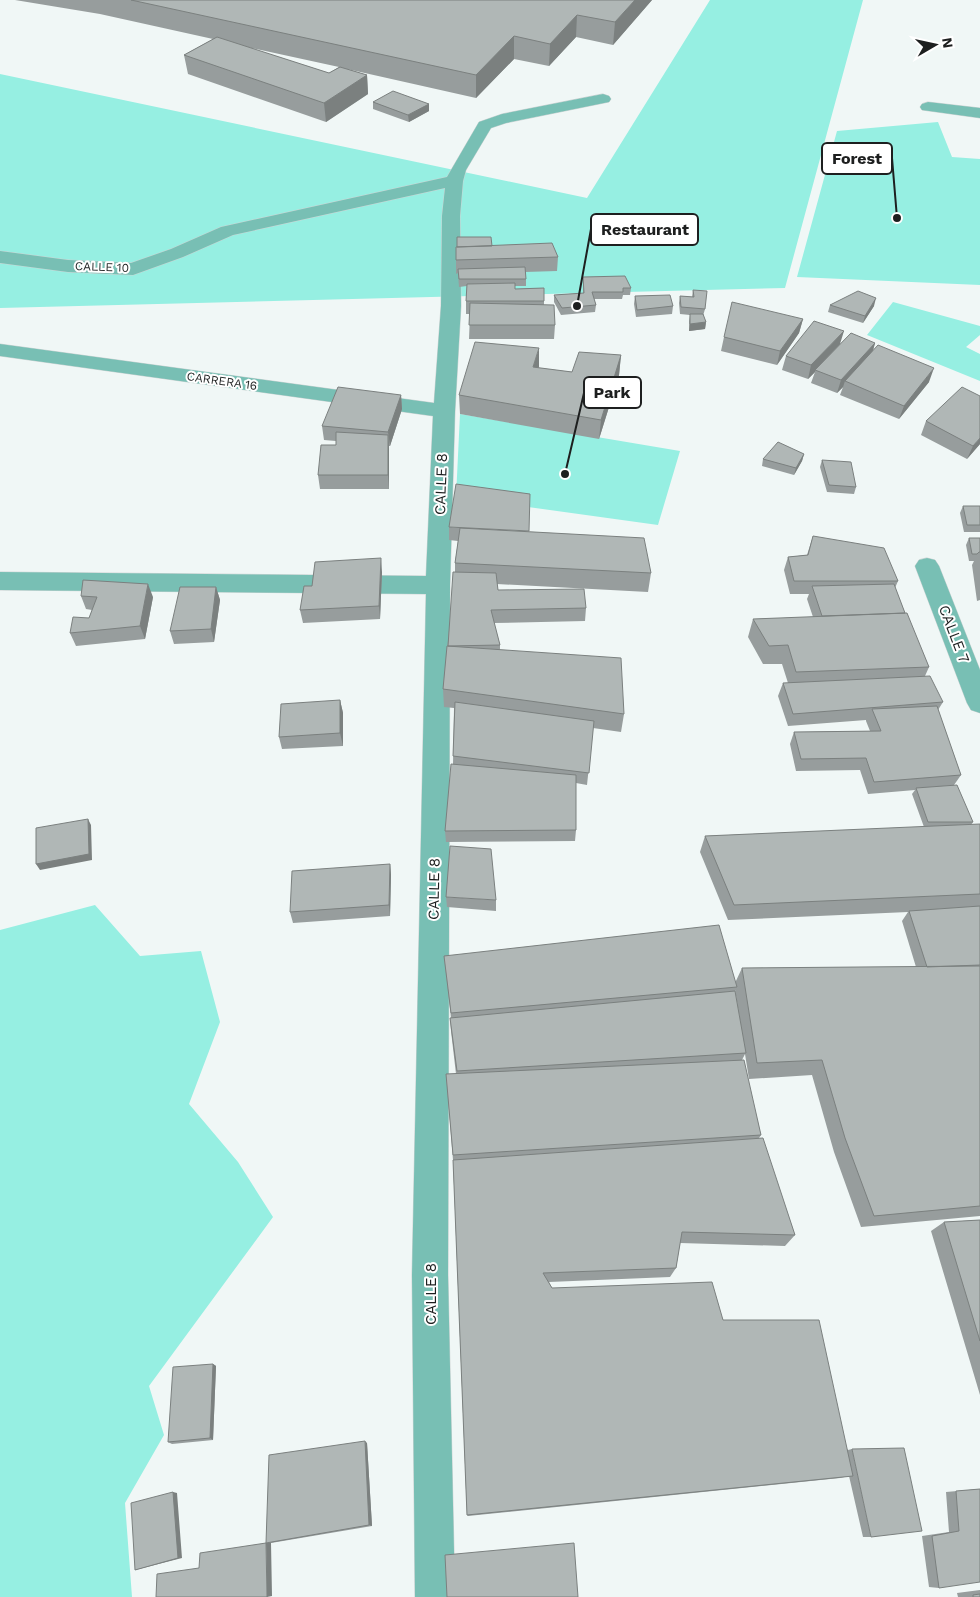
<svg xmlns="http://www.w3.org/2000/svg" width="980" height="1597" font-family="'Work Sans',sans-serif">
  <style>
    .green { fill: #96efe2 }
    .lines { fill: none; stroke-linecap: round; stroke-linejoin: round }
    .minor-casing { stroke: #ced4d4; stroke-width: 1 }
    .minor { fill: #78bfb4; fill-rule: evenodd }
    .wall { fill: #979d9d; fill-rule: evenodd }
    .shaded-wall { fill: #7b807f }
    .building { fill: #b0b7b6; stroke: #7b807f }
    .labels { text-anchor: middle; stroke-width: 4; stroke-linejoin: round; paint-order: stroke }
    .far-street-label { font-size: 12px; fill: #1d1f1f; stroke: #fff }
    .street-label { font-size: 15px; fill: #1d1f1f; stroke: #fff }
    .leader { fill: none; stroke: #1d1f1f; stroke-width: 2 }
    .callout-dot { fill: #1d1f1f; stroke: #fff; stroke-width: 2 }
    .callout { fill: #fff; stroke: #1d1f1f; stroke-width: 2 }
    .callout-label { font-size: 16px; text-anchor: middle; font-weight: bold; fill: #1d1f1f }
  </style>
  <rect width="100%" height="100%" fill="#f0f7f6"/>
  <path class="green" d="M710,0H863L785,288L0,308V74L587,198Z
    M938,122L952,157L980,159V285L797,277L837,131Z
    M893,302L980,326V335L966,347L980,354V381L867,335Z
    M460,414L680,451L658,525L456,497Z
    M95,905L140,956L201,951L220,1022L189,1104L238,1162L273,1217L149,1386L164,1435L125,1503L132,1597H0V930Z"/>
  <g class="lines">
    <defs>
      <path id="minor" d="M603,94L609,96L611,99L609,102L506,123L491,128L466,170L463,181L460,216L461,306L455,411L450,585L448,1275L455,1597H415L412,1275L426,594L0,590V572L426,576L433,416L0,356V344L434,403L441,306L442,216L445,188L233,235L183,257L133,275L68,272L0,263V251L68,260L131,263L171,249L221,227L447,177L479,122L502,114Z
        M928,102L980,108V118L922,110L920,107L922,104Z
        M927,558L935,560L939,566L980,670V713L971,710L967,703L915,566L919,560Z"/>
    </defs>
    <use href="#minor" class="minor-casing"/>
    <use href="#minor" class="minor"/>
  </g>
  <path class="wall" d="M15,0H652L613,45L576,37L549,66L514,59L476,98L347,69L367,75L368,94L326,122L188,74L184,55L213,39L100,14ZM247,47L339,67L329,73Z
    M373,102L429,104V111L409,122L373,109Z
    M492,246L558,257L557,271L525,272L526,279V286H515V289L544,288V305L555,325L554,339H469L470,314H466V301L467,286L459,287L458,273L456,274V260L457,247Z
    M583,277L631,288L630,295H623L622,299H594L596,305L595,312L561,315L554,302V295L583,293Z
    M693,290L705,309L703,316L706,322L705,329L689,331V321L690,315L680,314L679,303L680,296L692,297Z
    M635,296L673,306L672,314L636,317L634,304Z
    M830,305L874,306L863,323L828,312Z
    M803,319L799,333L777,365L721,351L724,337Z
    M875,343L873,351L929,382L899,419L840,395L843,387L837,393L811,383L815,372L808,379L782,370L786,356L840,344Z
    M621,355L619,375L599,439L460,414L459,395L539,368L572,372Z
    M401,395L402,409L390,446H389V489H320L318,475L336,445V441L324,440L322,426Z
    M926,421L980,444L967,459L921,435Z
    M804,454L802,461L794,475L762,466L763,459Z
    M822,460L856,487L854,494L827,492L820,467Z
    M963,506H980V532H964L960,513Z
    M449,527L529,532L651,573L648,592L497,584L498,590L586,608L585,621L494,623L500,645V650L624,714L621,732L593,728L587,785L576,783V830L575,841L446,842L445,831L453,764L454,708L444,707L443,689L455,572V563L458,541L449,540Z
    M813,536L898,581L895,588L905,613L929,667L925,676L943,702L938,710L961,775L954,785L973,822L971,825L980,824V1216L861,1227L834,1152L812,1075L749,1079L745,1054L742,1060L761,1135L759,1138L795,1235L785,1246L680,1243L676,1268L670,1277L549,1282L552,1288L723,1320L848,1450L852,1449L871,1537H863L849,1476L840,1478L468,1516L467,1515L453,1160L446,1074H456L451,1031L450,1018H451L444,956L735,983L742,968L916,967L902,921L908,912L728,920L700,852L705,836L924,827L912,794L915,790L868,794L860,770L796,771L790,744L794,732L870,731L866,721V720L788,726L778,696L783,683H788L782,664H763L748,637L753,619L813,617L807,599L809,594H790L784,570L788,557L807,555ZM735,990L741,1025L735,991Z
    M969,538H980V600L977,601L972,565L974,561H969L966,545Z
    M382,572L380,619L303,623L300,610L312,586Z
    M216,587L220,600L214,642L174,644L170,631Z
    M81,596L153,597L145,639L76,646L70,633L89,618L92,610L86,609Z
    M340,700L343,713V746L282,749L279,737Z
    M390,864L391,875L390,916L293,923L290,912Z
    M446,897L496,900V911L447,907Z
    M980,1220V1395L931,1231L944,1222Z
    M213,1364L216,1366L213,1440L172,1444L168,1442Z
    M367,1443L372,1526L271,1543H266Z
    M980,1489L939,1588L929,1587L922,1536L949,1532L946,1492Z
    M980,1590V1597H958L957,1593Z"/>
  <path class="shaded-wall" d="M635,0H652L613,45L615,22Z
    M577,15L576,37L549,66L550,44Z
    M514,36V59L476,98V75Z
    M367,75L368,94L326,122L324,103Z
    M429,104V111L409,122L408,115Z
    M876,298L874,306L863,323L865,316Z
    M803,319L799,333L777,365L780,351Z
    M706,322L705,329L689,331L690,324Z
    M844,331L840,344L815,370V372L808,379L811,365Z
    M875,343L871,357L845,381L843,387L837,393L841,380Z
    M539,348V367L532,387L533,367Z
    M621,355L619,375L599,439L601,420Z
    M934,368L929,382L899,419L904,406Z
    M401,395L402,409L390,446L388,432Z
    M388,435L389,449V489L388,475Z
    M980,438V444L967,459L973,446Z
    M804,454L802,461L794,475L796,468Z
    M381,558L382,572L380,619L379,606Z
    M148,584L153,597L145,639L140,626Z
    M216,587L220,600L214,642L211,629Z
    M340,700L343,713V746L340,733Z
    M88,819L91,825L92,860L40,870L36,864Z
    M390,864L391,875L390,916L389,905Z
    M213,1364L216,1366L213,1440L210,1438Z
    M365,1441L367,1443L372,1526L369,1525Z
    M173,1492L177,1493L182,1558L139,1569L135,1570Z
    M266,1543H271L272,1596L267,1597Z"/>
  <path class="building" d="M131,0H635L615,22L577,15L550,44L514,36L476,75Z
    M217,37L329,73L340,67L367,75L324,103L184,55Z
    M393,91L429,104L408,115L373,102Z
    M457,237H491L492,246L457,247Z
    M552,243L558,257L456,260V247Z
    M525,267L526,279H459L458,269Z
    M625,276L631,288H623V292H592L596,305L562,308L554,295L584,293L583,277Z
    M515,283V289L544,288V301H466L467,284Z
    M693,290L707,291L705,309L681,307L680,296L694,297Z
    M858,291L876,298L865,316L830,305Z
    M670,295L673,306L637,310L635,296Z
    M732,302L803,319L780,351L724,337Z
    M470,303L554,305L555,325H469Z
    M690,314H703L706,322L690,324Z
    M814,321L844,331L811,365L786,356Z
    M851,333L875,343L841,380L815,370Z
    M475,342L539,348L533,367L572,372L579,352L621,355L601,420L459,395Z
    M878,345L934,368L904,406L845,381Z
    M338,387L401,395L388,432L322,426Z
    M962,387L980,396V438L973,446L926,421Z
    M336,432L388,435V475H318L321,445H336Z
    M778,442L804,454L796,468L763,459Z
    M822,460L851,462L856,487L829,485Z
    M456,484L530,494L529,531L449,527Z
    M963,506H980V525H967Z
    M460,528L644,538L651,573L455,563Z
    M813,536L884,548L898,581H794L788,557L808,555Z
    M969,538H980V552H979L977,554H972Z
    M381,558L379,606L300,610L304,586H312L315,562Z
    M453,572L496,573L498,590L584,589L586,608L491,610L500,645L448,646Z
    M83,580L148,584L140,626L70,633L73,617L89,618L97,597L81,596Z
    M894,584L905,613L822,616L812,586Z
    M180,587H216L211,629L170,631Z
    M907,613L929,667L796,672L788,645L769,646L753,619Z
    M447,646L621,658L624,714L443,689Z
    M930,676L943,702L793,714L783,683Z
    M340,700V733L279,737L281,704Z
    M455,702L594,721L589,773L453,756Z
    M937,706L961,775L874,782L866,758L801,759L794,732L881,731L872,709Z
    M451,764L576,775V830L445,831Z
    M957,785L973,822H928L916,788Z
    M88,819L89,854L36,864V828Z
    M980,824V894L734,905L705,836Z
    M450,846L491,849L496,900L446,897Z
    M390,864L389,905L290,912L292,871Z
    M980,906V965L927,967L909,911Z
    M719,925L737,987L451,1013L444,956Z
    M980,966V1206L874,1216L845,1138L822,1060L757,1063L742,968Z
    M735,991L746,1053L457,1071L450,1018Z
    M744,1060L761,1135L453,1155L446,1074Z
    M763,1138L795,1235L682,1232L676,1268L543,1273L552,1288L712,1282L723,1320H819L853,1476L467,1515L453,1160Z
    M980,1220V1341L944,1222Z
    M213,1364L210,1438L168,1442L173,1367Z
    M365,1441L369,1525L266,1543L269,1455Z
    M904,1448L922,1531L871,1537L852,1449Z
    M980,1489V1582L939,1588L932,1536L959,1531L956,1491Z
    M173,1492L178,1558L135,1570L131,1503Z
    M266,1543L267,1597H156L157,1574L199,1568L200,1553Z
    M574,1543L578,1597H447L445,1555Z
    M980,1594V1597H973V1595Z"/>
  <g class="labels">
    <g class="far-street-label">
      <text transform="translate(102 267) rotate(2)" y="4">CALLE 10</text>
      <text transform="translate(222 381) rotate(8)" y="4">CARRERA 16</text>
    </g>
    <g class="street-label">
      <text transform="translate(441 484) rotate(-88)" y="5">CALLE 8</text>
      <text transform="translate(954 634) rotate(69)" y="5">CALLE 7</text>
      <text transform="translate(434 889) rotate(-89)" y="5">CALLE 8</text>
      <text transform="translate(431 1294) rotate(-90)" y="5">CALLE 8</text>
    </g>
  </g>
  <path class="leader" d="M897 218L892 158M577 306L591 229M565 474L584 393"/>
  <g class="callout-dot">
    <circle cx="897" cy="218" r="5"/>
    <circle cx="577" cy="306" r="5"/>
    <circle cx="565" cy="474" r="5"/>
  </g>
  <g class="callout">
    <rect x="822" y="143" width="70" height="31" rx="5"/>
    <rect x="591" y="214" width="107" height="31" rx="5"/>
    <rect x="584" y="377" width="57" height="31" rx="5"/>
  </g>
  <g class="callout-label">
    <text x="857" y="164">Forest</text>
    <text x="645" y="235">Restaurant</text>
    <text x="612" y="398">Park</text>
  </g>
  <g transform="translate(935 45) rotate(81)" stroke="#ffffff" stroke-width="4" paint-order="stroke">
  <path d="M0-4L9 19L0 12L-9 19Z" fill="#1d1f1f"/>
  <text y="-8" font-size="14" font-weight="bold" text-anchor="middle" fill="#1d1f1f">N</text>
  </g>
</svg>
